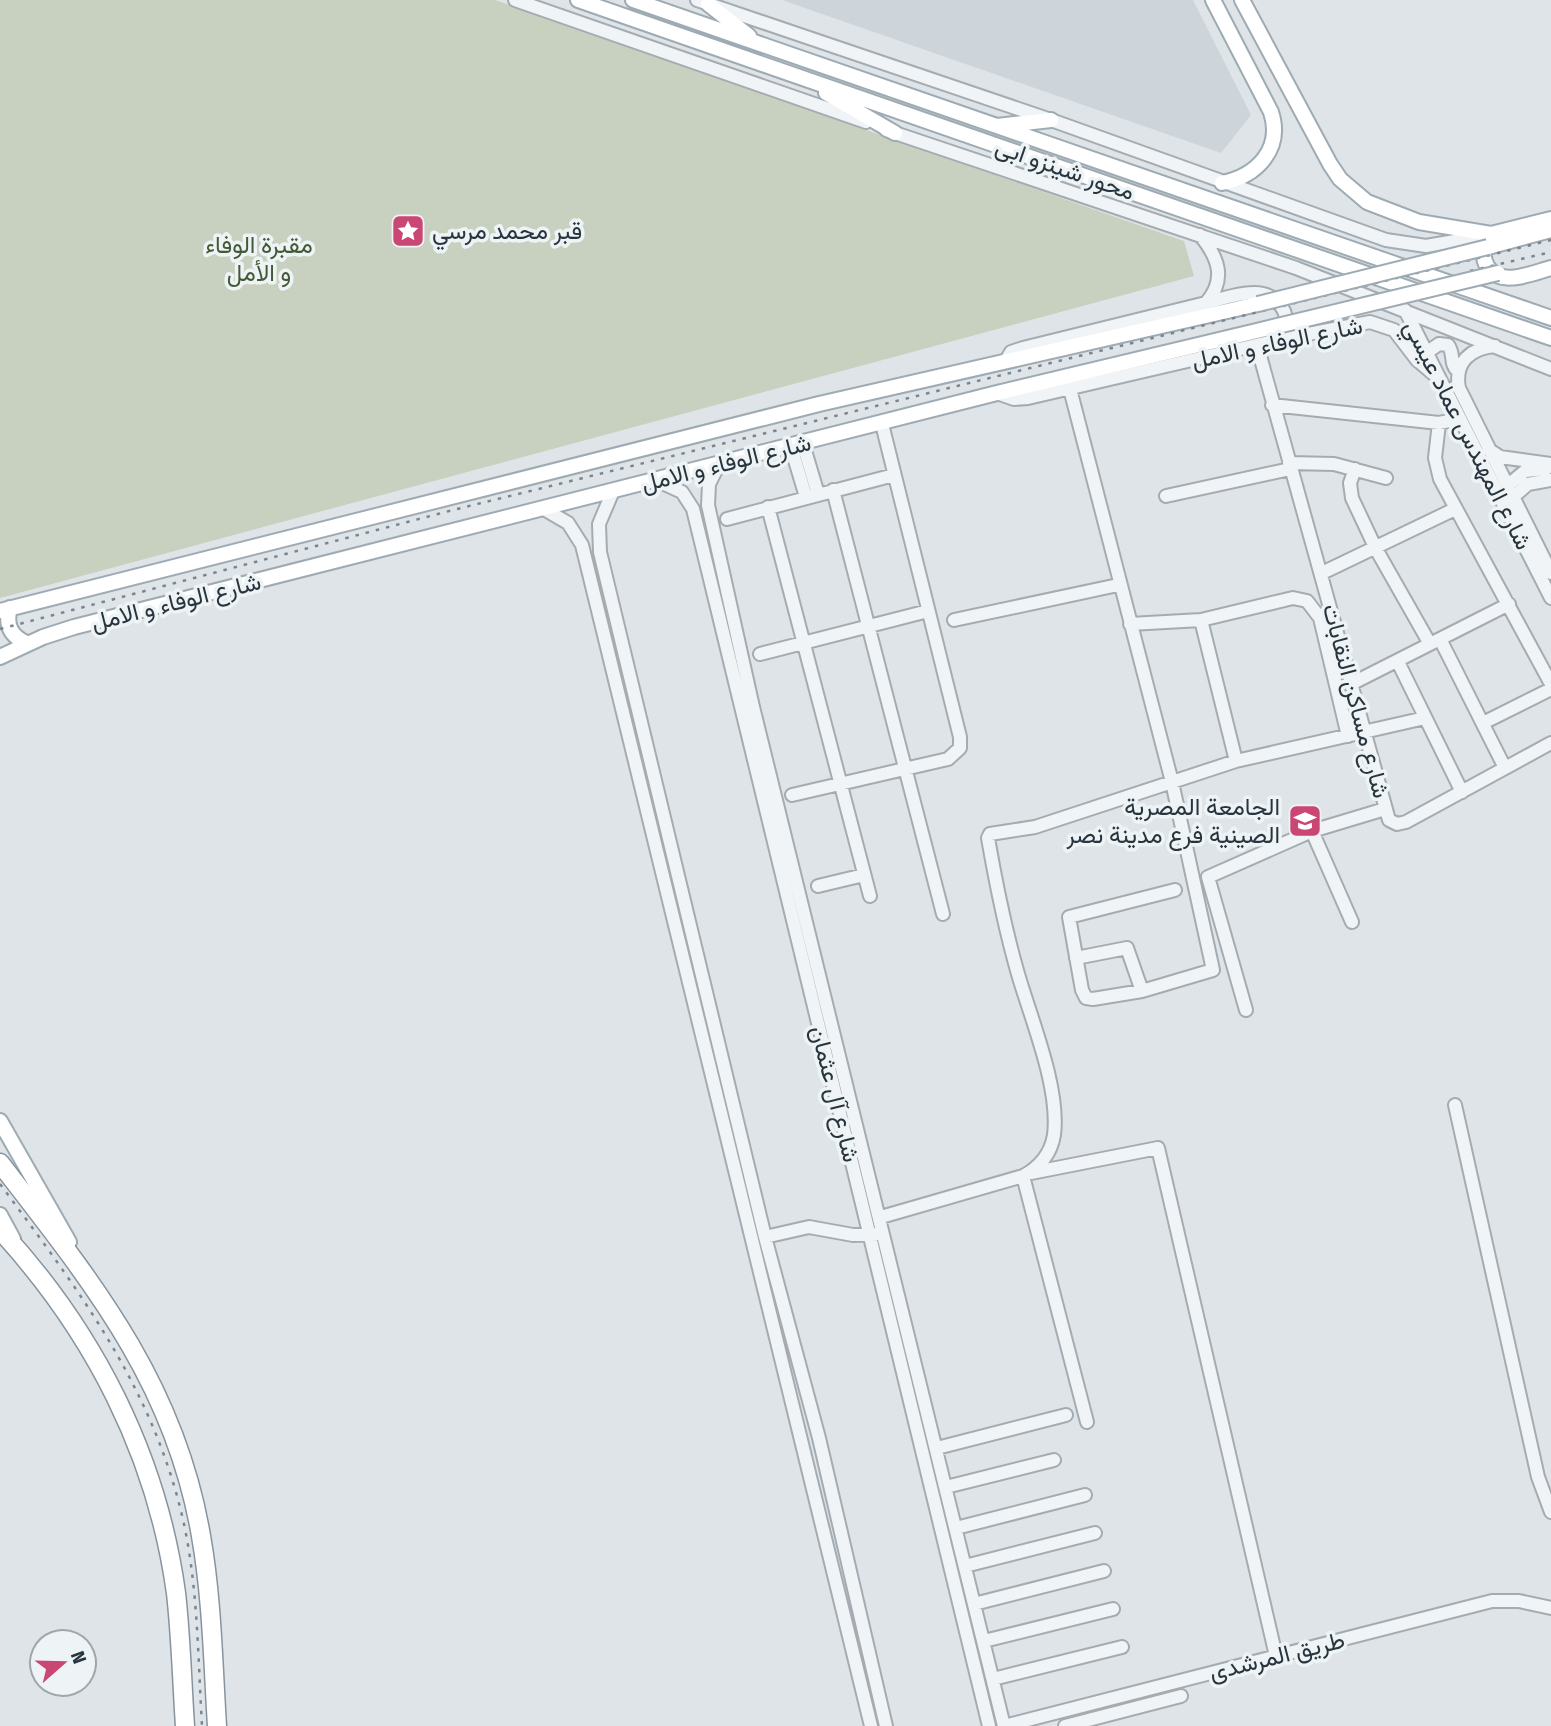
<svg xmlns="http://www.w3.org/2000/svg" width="1551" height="1726" font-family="'Fira Sans Condensed',Vazirmatn,sans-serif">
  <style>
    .built { fill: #cdd4da }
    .green { fill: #c8d1c0 }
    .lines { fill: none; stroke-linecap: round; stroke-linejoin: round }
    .minor-casing { stroke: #a4acb2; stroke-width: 16 }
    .major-casing { stroke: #9eabb3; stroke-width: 18 }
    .highway-casing { stroke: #87949e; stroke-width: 21 }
    .minor { stroke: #f1f4f6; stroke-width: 12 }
    .major { stroke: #fff; stroke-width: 14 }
    .highway { stroke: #fff; stroke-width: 18 }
    .rail { stroke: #798691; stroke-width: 2.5; stroke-dasharray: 3.5 7; stroke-linecap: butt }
    .major-bridge-casing { stroke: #9eabb3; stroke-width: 18; stroke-linecap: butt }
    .major-bridge { stroke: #fff; stroke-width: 14 }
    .labels { text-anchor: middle; stroke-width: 7; stroke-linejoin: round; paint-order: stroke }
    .street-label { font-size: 24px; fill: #28343e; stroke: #eef3f5 }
    .poi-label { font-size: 24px; fill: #28343e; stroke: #eef3f5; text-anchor: start }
    .park-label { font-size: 24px; fill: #435a36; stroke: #eef3f5 }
  </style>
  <rect width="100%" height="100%" fill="#dfe4e8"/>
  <path class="built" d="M782,0H1193L1251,115L1221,153Z"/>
  <path class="green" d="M0,0H495L1184,241L1194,276L0,598Z"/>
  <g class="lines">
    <defs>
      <path id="minor" d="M515,0L866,122
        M697,0L1051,120L1386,240L1426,246L1490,235
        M886,130L1296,268L1551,369
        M1206,303C1230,297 1269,280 1284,311C1287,318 1288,325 1285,333
        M1405,310L1551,598
        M1257,345L1389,820L1397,824L1406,822L1551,743
        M1495,346C1471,348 1454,362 1459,388L1551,573
        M1426,353L1439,344L1448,345C1455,354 1449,364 1458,371
        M1005,362L1011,352L1023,348L1206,303C1227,279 1218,257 1200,235
        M1070,389L1172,782L1213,970L1142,991L1093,999L1086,998L1082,990L1069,917L1175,890
        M997,393L1014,399L1028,398L1282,339L1370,322L1394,330L1417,360L1437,377
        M1272,405L1439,423L1459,419
        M1439,423L1435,458L1440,479L1551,684
        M803,444L818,494
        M791,447L806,497
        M1488,449L1500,457L1551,464
        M1289,463L1334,464L1386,478
        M719,464L709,484L708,505L753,707L1004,1726
        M1355,469L1350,483L1352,498L1376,549L1430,644
        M656,480L682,492L693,509L989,1726
        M1507,486L1525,471L1546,469
        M833,490L943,914
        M613,491L599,524L600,552L765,1237L819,1438L886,1726
        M1166,496L1290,469
        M1513,497L1528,484L1551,480
        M768,507L870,896
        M544,509L568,523L582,545L871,1726
        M727,519L894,475
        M1322,573L1455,509
        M954,620L1118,585
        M1201,620L1236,761
        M1130,624L1201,620L1293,598L1307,601L1320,618L1348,736
        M1440,639L1505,768
        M760,654L928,611
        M1398,662L1462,792
        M1351,684L1509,604
        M1483,723L1551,689
        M792,795L948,759L960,748V737L882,424
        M1312,831L1352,922
        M818,886L864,875
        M1076,958L1127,948L1142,991
        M1246,1010L1208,877L1312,831L1385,809
        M1455,1105L1538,1477L1551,1512
        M1031,1173L1158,1148L1276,1656
        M1023,1176L1087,1422
        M881,1217L1023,1176C1040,1167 1051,1153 1054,1135C1060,1088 1031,1019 1018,974C1005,929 996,884 988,838L990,834L1035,827L1236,761L1425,718
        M765,1237L809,1227L853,1235L877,1234
        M937,1448L1066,1415
        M946,1487L1054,1460
        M956,1528L1085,1495
        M965,1566L1095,1533
        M974,1604L1104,1571
        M984,1641L1113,1609
        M993,1679L1122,1647
        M1004,1726L1492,1601H1519L1551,1608
        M1065,1726L1181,1696"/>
      <path id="major" d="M578,0L1551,338
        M633,0L1551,318
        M1213,0L1271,112C1283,149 1257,176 1222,183
        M1242,0L1330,164L1340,179L1367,202L1419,222L1491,234L1551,219
        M708,4L749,36
        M826,93L895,133
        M997,126L1051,120
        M1488,239C1483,247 1482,257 1487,266C1500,288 1532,273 1551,268
        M1488,247L1551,230
        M10,608C5,625 11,636 26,643
        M0,611L819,404L1258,304
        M0,657L43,637L74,627L997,393L1265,329
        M0,1121L69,1242
        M0,1215L13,1239"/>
      <path id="highway" d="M0,1163C92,1282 175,1383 201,1536C212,1598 213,1663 217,1726
        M0,1230C94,1332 157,1455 176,1593C181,1637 182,1682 185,1726"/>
    </defs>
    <use href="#minor" class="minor-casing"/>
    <use href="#major" class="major-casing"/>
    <use href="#highway" class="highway-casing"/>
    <use href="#minor" class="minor"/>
    <use href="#major" class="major"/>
    <use href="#highway" class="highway"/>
    <path class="rail" d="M1470,271L1551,252
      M0,629L457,509L1551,240
      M0,1184C80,1292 154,1389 184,1524C198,1590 198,1659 202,1726"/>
    <defs>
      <path id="major-bridge" d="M1258,304L1488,247
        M1265,329L1498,273"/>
    </defs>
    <use href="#major-bridge" class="major-bridge-casing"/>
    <use href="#major-bridge" class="major-bridge"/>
  </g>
  <defs>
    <symbol id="sight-square" viewBox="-11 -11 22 22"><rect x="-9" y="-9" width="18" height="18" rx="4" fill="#ca4773" stroke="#eef3f5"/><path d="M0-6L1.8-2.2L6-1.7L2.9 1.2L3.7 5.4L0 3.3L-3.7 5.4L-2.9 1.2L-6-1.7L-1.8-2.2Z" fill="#fff"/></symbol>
    <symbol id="university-square" viewBox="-11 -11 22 22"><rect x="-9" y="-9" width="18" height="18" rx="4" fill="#ca4773" stroke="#eef3f5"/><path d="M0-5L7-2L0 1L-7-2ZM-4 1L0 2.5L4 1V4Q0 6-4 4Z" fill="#fff"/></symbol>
  </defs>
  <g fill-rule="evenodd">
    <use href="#sight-square" x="389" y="212" width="38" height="38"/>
    <use href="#university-square" x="1286" y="802" width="38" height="38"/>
  </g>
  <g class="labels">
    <g class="street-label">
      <text transform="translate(1065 169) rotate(19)" y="8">محور شينزو ابى</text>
      <text transform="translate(1277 343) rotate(-12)" y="8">شارع الوفاء و الامل</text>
      <text transform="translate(1468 435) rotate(63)" y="8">شارع المهندس عماد عيسي</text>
      <text transform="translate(726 463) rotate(-14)" y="8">شارع الوفاء و الامل</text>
      <text transform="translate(176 602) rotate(-14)" y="8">شارع الوفاء و الامل</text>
      <text transform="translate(1356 701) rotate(75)" y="8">شارع مساكن النقابات</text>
      <text transform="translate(835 1094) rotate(76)" y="8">شارع آل عثمان</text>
      <text transform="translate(1277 1656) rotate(-14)" y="8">طريق المرشدى</text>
    </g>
    <g class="poi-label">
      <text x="432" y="239">قبر محمد مرسي</text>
      <text x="1280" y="815" text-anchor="end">الجامعة المصرية<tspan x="1280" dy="28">الصينية فرع مدينة نصر</tspan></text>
    </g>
    <g class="park-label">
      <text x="259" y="253">مقبرة الوفاء<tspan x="259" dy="28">و الأمل</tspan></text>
    </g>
  </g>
  <g transform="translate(63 1663) rotate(70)"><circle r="33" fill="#eef3f5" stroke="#9fa7ac" stroke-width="2"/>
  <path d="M0-5L12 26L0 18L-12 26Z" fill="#ca4773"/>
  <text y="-10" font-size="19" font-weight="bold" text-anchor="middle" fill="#28343e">N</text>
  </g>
</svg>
